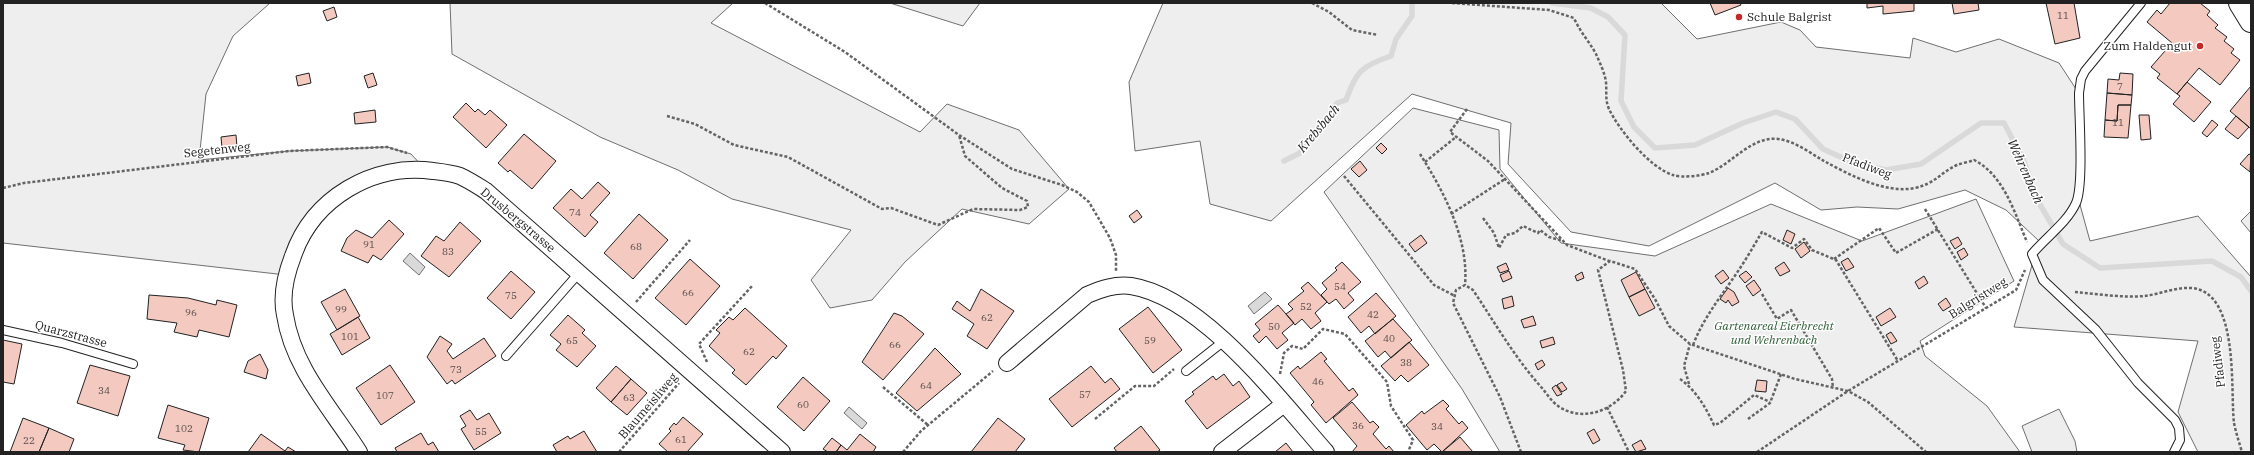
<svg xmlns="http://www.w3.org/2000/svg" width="2254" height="455" font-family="'IBM Plex Serif',serif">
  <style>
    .green { fill: #eee; stroke: #6f6f6f }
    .parking { fill: #ededed; stroke: #6f6f6f }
    .water { fill: #d9d9d9; stroke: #6f6f6f }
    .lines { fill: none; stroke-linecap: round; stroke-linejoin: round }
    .stream { stroke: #d9d9d9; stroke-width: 5.5 }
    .building { fill: #f3c9c0; stroke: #222 }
    .service-casing { stroke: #222; stroke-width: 10 }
    .minor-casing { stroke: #222; stroke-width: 18 }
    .secondary-casing { stroke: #222; stroke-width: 24 }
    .path { stroke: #646464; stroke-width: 2.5; stroke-dasharray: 3 2; stroke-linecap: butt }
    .service { stroke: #fff; stroke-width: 8 }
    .minor { stroke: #fff; stroke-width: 16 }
    .secondary { stroke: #fff; stroke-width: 22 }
    .poi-dot { fill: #c62828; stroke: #fff; stroke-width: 1.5 }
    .labels { text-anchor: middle; stroke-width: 3; stroke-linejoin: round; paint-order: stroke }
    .number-label { font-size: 10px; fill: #564c4a }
    .poi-label { font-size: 12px; fill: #222; stroke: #fff; text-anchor: start }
    .street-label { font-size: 12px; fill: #222; stroke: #fff }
    .park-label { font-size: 12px; font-style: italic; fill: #2f5e38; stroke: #fff }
    .water-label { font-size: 13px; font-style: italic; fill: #222; stroke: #fff }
  </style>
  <rect width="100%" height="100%" fill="#fff"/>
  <path class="green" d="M3,3H270L233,36L206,94L199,160L289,151L387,147L411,154L426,170L339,194L286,275L3,243Z
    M450,3H733L711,23L920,132L947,104L1019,130L1069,189L1029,224L962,209L905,262L872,300L830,308L811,280L851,230L732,199L678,170L600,137L452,54Z
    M890,3H980L963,26Z
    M1163,3H1661L1697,39L1781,22L1800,30L1816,47L1910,58L1913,38L1956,52L1999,39L2059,63L2076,89L2077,194L2090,241L2198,216L2251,277V452H2198L2178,412L2198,341L2014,327L2039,241L2006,210L1965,190L1898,209L1857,207L1821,210L1775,183L1649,246L1571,232L1508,164L1511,123L1412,94L1271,221L1210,204L1200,141L1135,151L1129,82Z
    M1413,108L1499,130L1500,169L1561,243L1655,256L1771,204L1862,241L1976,199L2014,281L1920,341L1925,356L1987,406L2020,452H1500L1462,389L1324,192Z
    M2059,409L2075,441L2077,452H2032L2022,426Z"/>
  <path class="parking" d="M2251,211V233L2241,221Z"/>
  <path class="water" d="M410,253L425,267L419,275L403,261Z
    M1265,292L1272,299L1254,314L1248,306Z
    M849,407L867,423L862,429L844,413Z"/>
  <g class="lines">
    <path class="stream" d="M1552,3L1591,8L1608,17L1625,35L1621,101L1634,127L1655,148L1695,145L1743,123L1776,112L1795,119L1823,149L1854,163L1886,170L1921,164L1981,123H2004L2023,159L2038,201L2063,244L2100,268L2212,261L2241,277L2251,291
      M1284,161L1300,153L1305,142L1318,132L1337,103L1346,100C1356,72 1361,66 1391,56L1396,39L1412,16V3"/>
  </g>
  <path class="building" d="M1710,3H1740L1741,5L1715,15Z
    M1867,3H1914V11L1883,14V6L1867,8Z
    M1952,3H1978L1979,10L1954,14Z
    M2046,3H2074L2080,38L2055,44Z
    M2170,3H2200L2210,11L2207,15L2218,25L2215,28L2227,37L2224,41L2234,49L2231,53L2240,60L2220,85L2199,68L2177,94L2157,78L2160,74L2151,67L2172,43L2147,22L2157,10L2161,14Z
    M334,7L337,17L327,21L323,11Z
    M309,73L311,83L298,86L296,76Z
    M373,73L377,85L368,88L364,76Z
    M2120,73L2133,74L2132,95L2107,93L2108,79L2119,80Z
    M2187,82L2211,102L2194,122L2173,104L2180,96L2177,94Z
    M2251,86V129L2230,111Z
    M2107,93L2132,95L2131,105H2118L2117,121L2105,120Z
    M466,103L475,112L478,109L485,115L490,110L507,125L486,148L453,117Z
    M2118,105H2131L2128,138L2104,137L2105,120L2117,121Z
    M375,110L376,122L355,124L354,113Z
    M2139,115H2149L2151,139L2141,140Z
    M2236,116L2249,127L2238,139L2225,129Z
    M2212,120L2218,125L2207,137L2202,133Z
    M524,134L556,161L532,189L510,170L508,172L498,163Z
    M236,135L237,147L222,148L221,137Z
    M1381,143L1387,149L1382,154L1376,148Z
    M2249,154L2251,155L2250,172L2240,164Z
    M1360,161L1367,170L1359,177L1351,169Z
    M598,182L610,193L590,215L598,222L585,237L553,208L571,189L582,199Z
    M1137,210L1142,217L1134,223L1129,216Z
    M639,214L668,240L633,279L604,253Z
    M389,220L404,234L381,260L373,255L368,263L341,251L347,238L356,230L372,238Z
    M460,222L481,241L449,277L421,256L436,236L444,241Z
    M1787,230L1795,234L1791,244L1783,240Z
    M1421,235L1427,243L1415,252L1409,244Z
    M1958,237L1962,244L1955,249L1950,241Z
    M1804,242L1810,251L1801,258L1795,249Z
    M1964,248L1968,255L1961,260L1957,252Z
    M1848,258L1854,267L1846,271L1841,262Z
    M690,259L720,286L686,325L655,298Z
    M1342,262L1361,282L1348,293L1354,300L1344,309L1336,299L1329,304L1321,295L1327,289L1322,283L1337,270L1335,268Z
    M1784,262L1790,271L1780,276L1775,268Z
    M1506,263L1509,270L1500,273L1497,267Z
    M1723,270L1729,278L1721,284L1715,276Z
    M511,271L535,292L511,319L487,298Z
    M1509,271L1512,278L1503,282L1500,275Z
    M1746,271L1752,277L1745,283L1739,276Z
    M1582,272L1584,278L1577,281L1575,276Z
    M1636,272L1645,289L1629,297L1621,280Z
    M1924,276L1928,283L1919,289L1915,282Z
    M1754,280L1761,290L1753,296L1746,286Z
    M1308,282L1327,302L1315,313L1321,321L1311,329L1302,319L1295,325L1286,314L1293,309L1288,304L1304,291L1301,288Z
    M1728,288L1734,292L1739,302L1732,306L1728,300L1726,303L1720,299Z
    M345,289L360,316L337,330L321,302Z
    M981,289L1014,311L987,349L967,336L974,324L952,309L957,301L970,311Z
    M1645,289L1655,308L1639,316L1629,297Z
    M1376,293L1396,316L1375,334L1369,326L1361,333L1348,317Z
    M149,295L188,298L216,305L217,300L237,305L229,337L199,330L197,337L174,332L177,323L147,319Z
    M1512,296L1514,306L1504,309L1502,299Z
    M1946,298L1951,306L1943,311L1938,304Z
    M1278,305L1294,323L1282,333L1288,340L1277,349L1266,336L1259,343L1253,336L1260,330L1255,324Z
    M1148,307L1182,350L1153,373L1119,329Z
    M745,308L787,346L776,359L773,356L746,385L732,373L735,370L709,346L720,333L716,330L729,317L733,320Z
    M1890,308L1896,317L1881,326L1876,317Z
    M894,313L902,316L924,334L883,380L862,362Z
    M568,315L585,330L582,333L596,346L577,367L556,350L561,344L550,335Z
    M1533,316L1536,325L1524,328L1521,320Z
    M358,317L370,338L342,355L330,334Z
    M1393,319L1412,340L1391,358L1385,351L1378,357L1365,341Z
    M1891,332L1897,341L1891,344L1886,335Z
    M440,336L452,344L447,351L453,359L484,338L496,356L455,384L452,380L447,384L427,357Z
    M1553,337L1555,344L1542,348L1540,341Z
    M3,340L22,344L14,384L3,382Z
    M1409,342L1429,365L1408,382L1401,375L1395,381L1381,366Z
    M935,348L961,374L917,411L896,393Z
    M1321,352L1327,359L1324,361L1349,391L1353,388L1358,395L1326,423L1311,405L1314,402L1290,373L1298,366L1300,369Z
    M260,354L268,370L266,379L244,372L248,361Z
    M1542,360L1545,365L1538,370L1535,364Z
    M90,365L130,376L118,416L77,403Z
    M390,365L415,402L381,425L356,388Z
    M616,366L631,379L611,402L596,388Z
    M1091,366L1105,383L1111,378L1120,389L1072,427L1049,399Z
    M1224,374L1233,386L1239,381L1250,397L1207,429L1185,401L1194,394L1192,392L1213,376L1216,380Z
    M803,377L830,401L804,431L777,407Z
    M631,379L647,393L627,415L611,402Z
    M1757,380L1767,381L1766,392L1755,391Z
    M1562,382L1567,389L1562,392L1557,385Z
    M1556,385L1562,394L1557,396L1552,388Z
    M1443,400L1449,406L1446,409L1459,424L1462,421L1468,428L1442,452L1434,444L1427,450L1406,425L1422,411L1424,414Z
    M1352,402L1370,423L1373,421L1379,427L1373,434L1386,449L1389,446L1394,452H1352L1357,446L1333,418Z
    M168,405L209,418L199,452L183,450L185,445L158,438Z
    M470,410L477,420L489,413L501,433L474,450L461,429L466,426L460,416Z
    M683,417L703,434L687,452H668L659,444L671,431L669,429L674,423L676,425Z
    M23,418L49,428L39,452H10Z
    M998,418L1025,439L1015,452H971Z
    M1141,426L1160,450L1157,452H1117L1114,448Z
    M49,428L74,439L69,452H39Z
    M1594,429L1600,440L1593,444L1587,433Z
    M584,431L597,452H557L553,445L568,436L570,439Z
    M421,433L428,445L433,442L439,452H397L395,448Z
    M261,434L285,451L288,447L296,452H248Z
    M860,434L876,447L873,452H836L841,445L847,450Z
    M1460,437L1473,452H1442Z
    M832,438L841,445L836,452H828L823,449Z
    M1641,440L1646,449L1636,452L1632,445Z
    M1286,443L1293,452H1275Z"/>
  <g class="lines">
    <defs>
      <path id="service" d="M2141,3L2085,71L2081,79L2079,93C2079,116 2084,185 2076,203C2067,223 2046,237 2032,254L2043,280L2096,330L2138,383L2175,420L2179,428L2180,440L2174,452
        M3,330L62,343L133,364
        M506,356L579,273
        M1186,371L1224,341"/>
      <path id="minor" d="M1007,363L1087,295C1101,289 1115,284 1131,286C1202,297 1280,400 1326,452
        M359,452C331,408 293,368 285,315C281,296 286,274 293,256C313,198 373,163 433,171C442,172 452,173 460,176C469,180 478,186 486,191L782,452
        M1222,452L1284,404"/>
      <path id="secondary" d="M2240,3L2251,21"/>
    </defs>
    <use href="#service" class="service-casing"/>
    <use href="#minor" class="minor-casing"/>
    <use href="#secondary" class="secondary-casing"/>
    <path class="path" d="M765,3L845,52L959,135L1012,169L1062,185L1077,192L1089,202L1110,238L1116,255V271
      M1312,3L1329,12L1352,30L1378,35
      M1452,3L1549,10L1574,18C1580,32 1589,41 1596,54C1599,61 1603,69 1605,77C1608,88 1604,98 1609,109C1619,130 1650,168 1673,175C1682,178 1700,176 1709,173C1732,164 1751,136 1778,139C1795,141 1810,153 1824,161C1850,175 1885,194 1915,188C1936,183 1940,173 1957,165C1962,163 1969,162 1974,160C2004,175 2015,214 2027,242
      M1467,109L1450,132L1488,161L1567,245L1609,261
      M667,116L695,124L734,145L788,157L882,209L891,208L938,225L973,209L1020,210L1028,207L1027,201L1002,188L965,156L959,135
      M1420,154C1444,192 1469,239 1465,285
      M1425,162L1456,137
      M1344,176L1434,285L1455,296
      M3,188L24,183L289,151L387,147L407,153
      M1925,209L1986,308
      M1451,214L1505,179
      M1483,218L1494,233L1499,248L1506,235L1515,233L1523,226L1538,233L1540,230L1549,237L1563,241
      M1834,259L1879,228L1896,253L1938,229
      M2075,292C2098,294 2123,298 2145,296C2160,294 2176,287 2191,288C2240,291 2230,390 2234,423C2236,433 2239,442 2242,452
      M1762,294L1777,319L1791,310L1832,379L1833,388
      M636,302L690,240
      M1693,345C1703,319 1719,299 1734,277C1744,263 1753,247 1762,232L1792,248L1804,239L1812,250L1836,260L1898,361
      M707,362L699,344L753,285
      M1280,374L1284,353L1292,346L1303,349L1323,329L1345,334L1387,382L1391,406L1413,440L1408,452
      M1680,379C1696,390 1706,408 1714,425L1720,423L1754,395L1770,402
      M1689,384L1684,366L1690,344
      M883,387L928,425
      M1607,407L1629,452
      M1095,419L1135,386H1154L1174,369
      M1748,419L1770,403L1781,374
      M619,452L679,383
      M903,452L921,431L993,371
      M1521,452L1500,397L1453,303L1456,290L1465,285L1473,290C1495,323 1515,358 1542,388C1547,394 1552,402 1558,406C1581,422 1611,412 1626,391L1623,370L1598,270L1610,261L1635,269L1655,299L1669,326L1690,344L1795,379L1848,391L1868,402L1926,452
      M1757,452L1848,391L2016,290L2025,270"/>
    <use href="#service" class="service"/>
    <use href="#minor" class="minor"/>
    <use href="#secondary" class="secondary"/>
  </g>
  <g class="poi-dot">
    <circle cx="1739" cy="17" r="4"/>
    <circle cx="2200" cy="46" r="4"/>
  </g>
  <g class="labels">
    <g class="number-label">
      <text x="2063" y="19">11</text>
      <text x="2120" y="90">7</text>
      <text x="2118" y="126">11</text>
      <text x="575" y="216">74</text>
      <text x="369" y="248">91</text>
      <text x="636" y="250">68</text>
      <text x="448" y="255">83</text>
      <text x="1340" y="290">54</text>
      <text x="688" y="296">66</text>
      <text x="511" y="299">75</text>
      <text x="1306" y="310">52</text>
      <text x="341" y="313">99</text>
      <text x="191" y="316">96</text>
      <text x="1373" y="318">42</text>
      <text x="987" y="321">62</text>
      <text x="1274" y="330">50</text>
      <text x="350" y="340">101</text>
      <text x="1389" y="342">40</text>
      <text x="572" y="344">65</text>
      <text x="1150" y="344">59</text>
      <text x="895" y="348">66</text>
      <text x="749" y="355">62</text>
      <text x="1406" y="366">38</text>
      <text x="456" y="373">73</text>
      <text x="1318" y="385">46</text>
      <text x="926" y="389">64</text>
      <text x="104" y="394">34</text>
      <text x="1085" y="398">57</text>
      <text x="385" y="399">107</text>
      <text x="629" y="401">63</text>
      <text x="803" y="408">60</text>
      <text x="1358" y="429">36</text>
      <text x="1437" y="430">34</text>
      <text x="184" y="432">102</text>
      <text x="481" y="435">55</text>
      <text x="681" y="443">61</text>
      <text x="29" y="444">22</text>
    </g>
    <g class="poi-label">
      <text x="1747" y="21">Schule Balgrist</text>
      <text x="2192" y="50" text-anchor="end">Zum Haldengut</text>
    </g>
    <g class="street-label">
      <text transform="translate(217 150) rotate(-6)" y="4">Segetenweg</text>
      <text transform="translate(1867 166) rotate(21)" y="4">Pfadiweg</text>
      <text transform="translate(518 220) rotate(40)" y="4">Drusbergstrasse</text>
      <text transform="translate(1978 298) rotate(-32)" y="4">Balgristweg</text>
      <text transform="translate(71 334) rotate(15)" y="4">Quarzstrasse</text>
      <text transform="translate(2218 362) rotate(-97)" y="4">Pfadiweg</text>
      <text transform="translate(648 406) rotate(-49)" y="4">Blaumeisliweg</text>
    </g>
    <g class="park-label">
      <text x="1774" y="330">Gartenareal Eierbrecht<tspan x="1774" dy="14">und Wehrenbach</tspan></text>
    </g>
    <g class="water-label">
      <text transform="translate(1318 128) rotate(-50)" y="5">Krebsbach</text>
      <text transform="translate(2026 171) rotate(66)" y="5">Wehrenbach</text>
    </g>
  </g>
  <rect width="2254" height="455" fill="none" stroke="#222222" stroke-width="8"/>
</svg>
